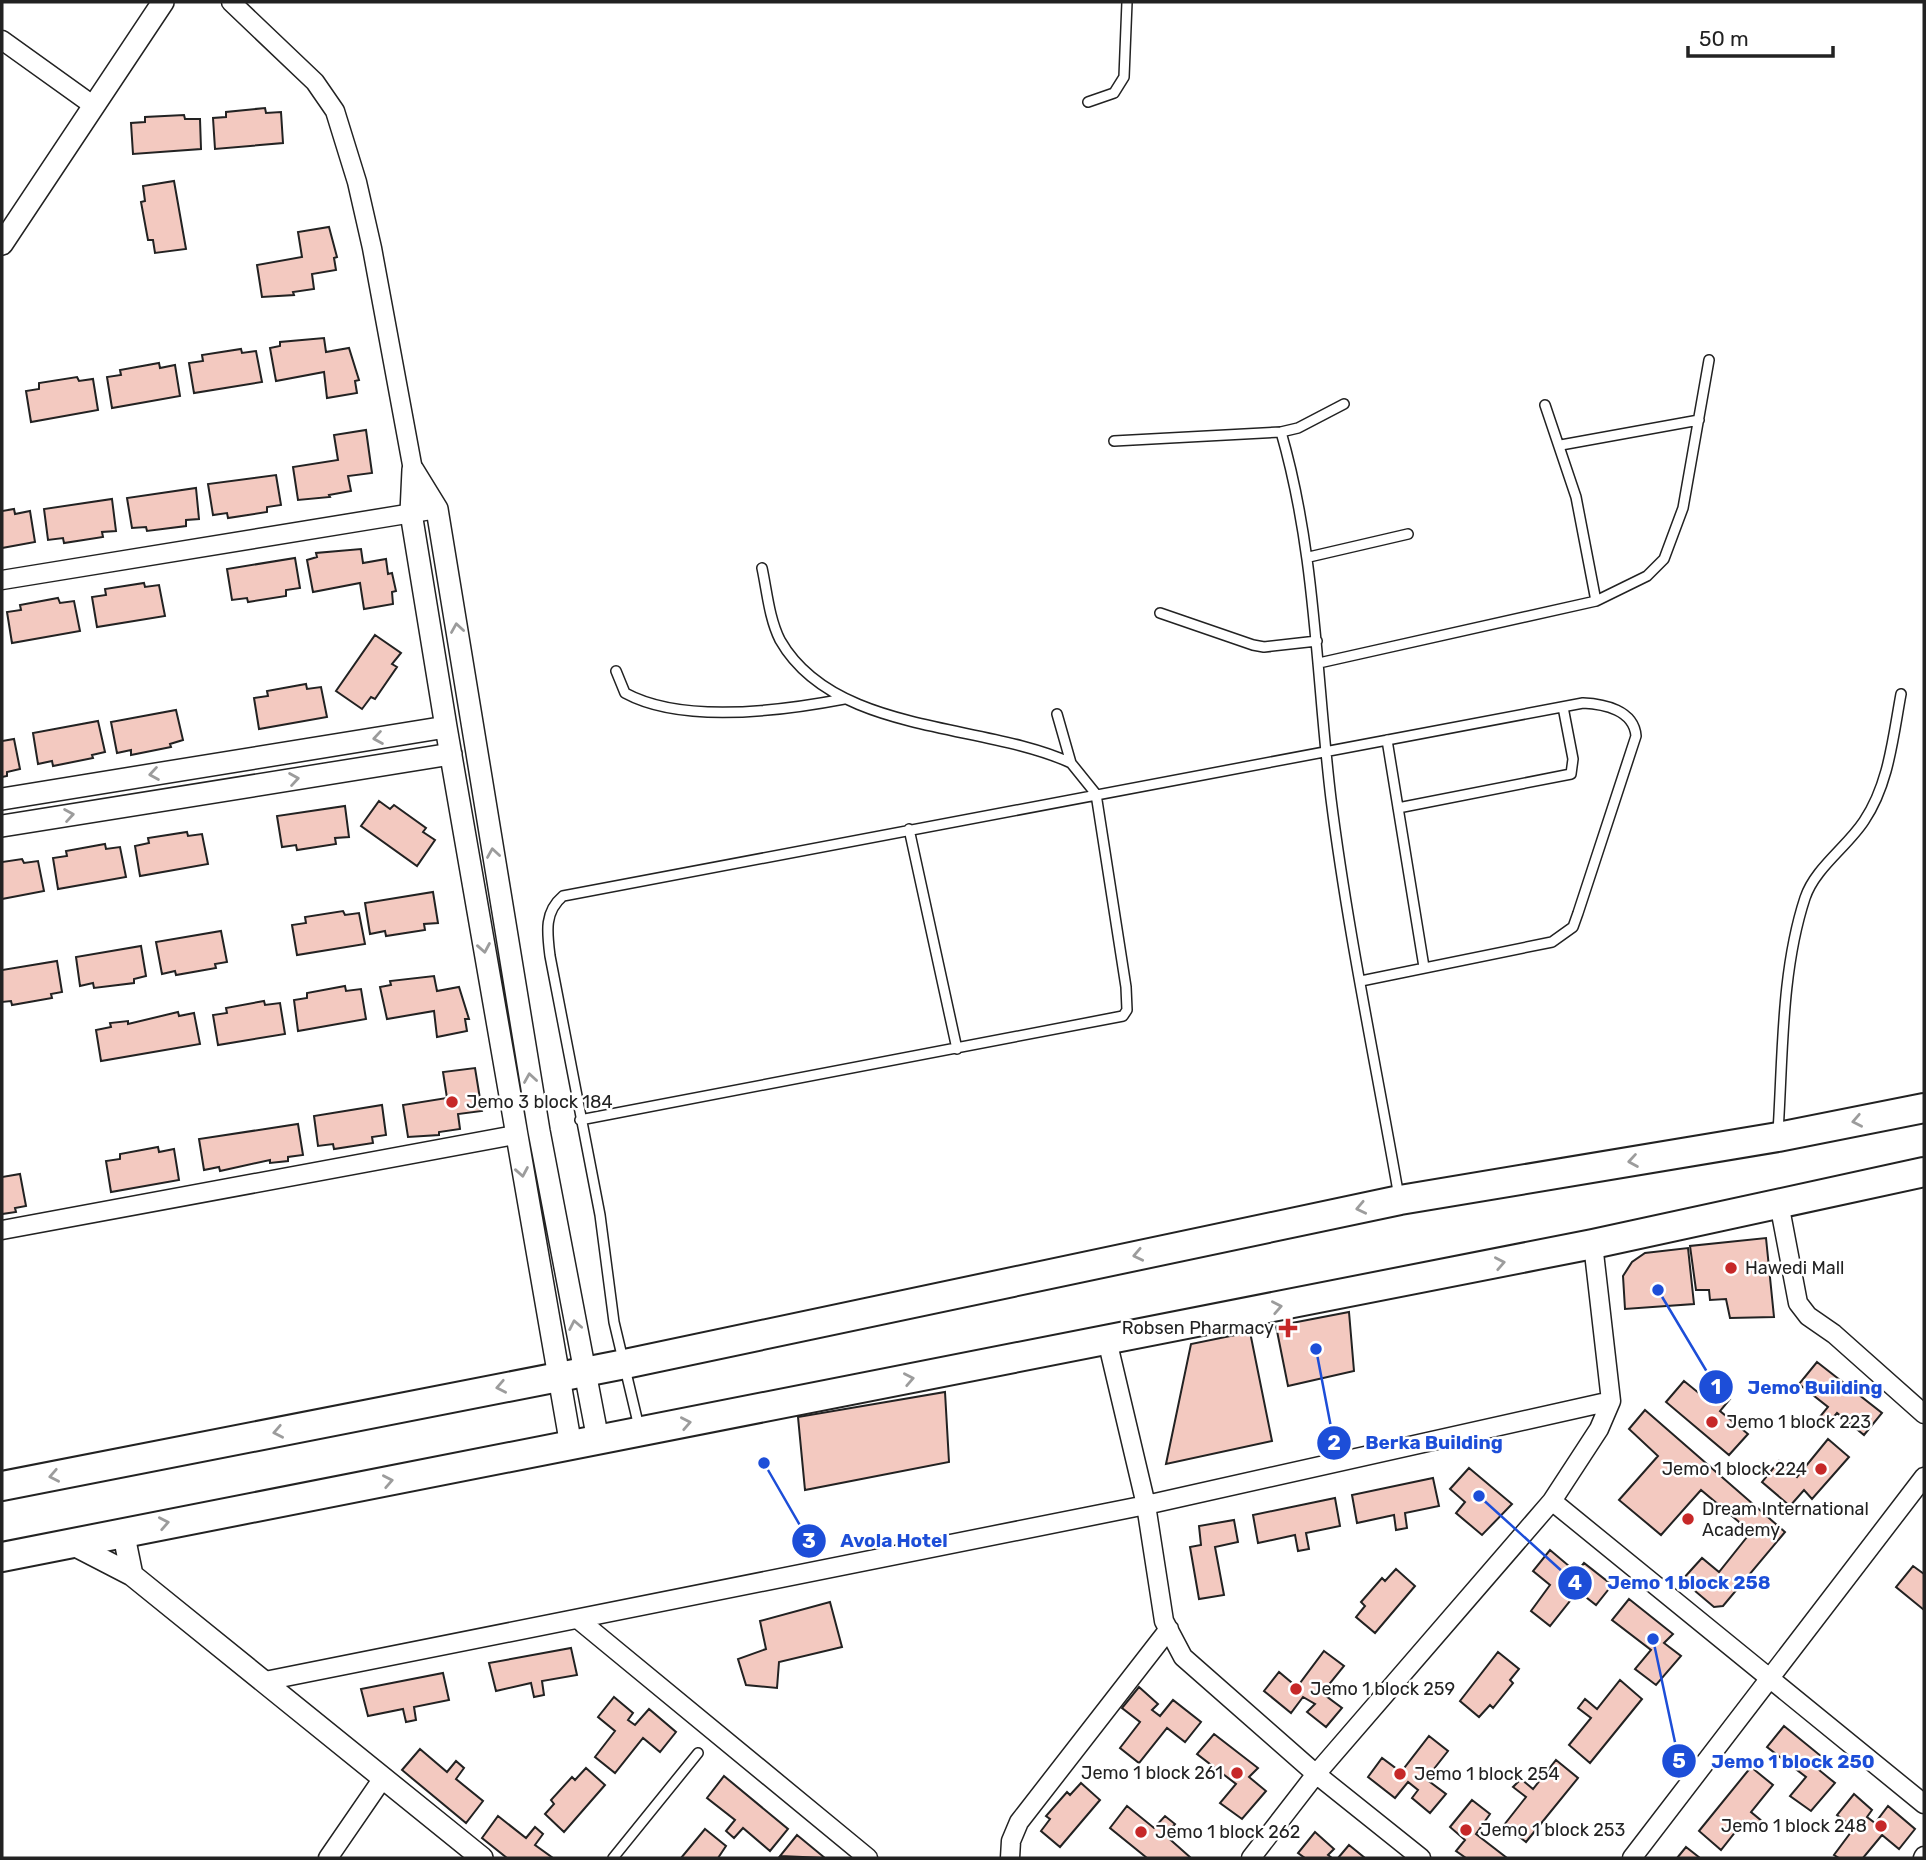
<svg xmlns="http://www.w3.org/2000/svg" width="1926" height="1860" font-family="Rubik,sans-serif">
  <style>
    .building { fill: #f3c9c0; stroke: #222; stroke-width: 2 }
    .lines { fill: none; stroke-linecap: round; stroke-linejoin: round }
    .service-casing { stroke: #222; stroke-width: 12 }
    .minor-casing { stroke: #222; stroke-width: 21 }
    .tertiary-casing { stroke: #222; stroke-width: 24 }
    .primary-casing { stroke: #222; stroke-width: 32 }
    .service { stroke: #fff; stroke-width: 9 }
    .minor { stroke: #fff; stroke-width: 18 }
    .tertiary { stroke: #fff; stroke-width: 21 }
    .primary { stroke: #fff; stroke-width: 28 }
    .oneway { stroke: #9c9c9c }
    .poi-dot { fill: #c62828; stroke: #fff; stroke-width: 2.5 }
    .labels { text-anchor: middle; stroke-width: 5; stroke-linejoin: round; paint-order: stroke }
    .poi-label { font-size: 18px; fill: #222; stroke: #fff; text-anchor: start }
    .leader { fill: none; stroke: #1d4ed8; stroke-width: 2.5 }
    .callout-dot { fill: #1d4ed8; stroke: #fff; stroke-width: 2.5 }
    .mark-label { font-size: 21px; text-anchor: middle; font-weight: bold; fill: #fff }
    .callout-label { font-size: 19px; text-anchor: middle; font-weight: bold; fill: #1d4ed8; stroke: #fff; stroke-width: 5; stroke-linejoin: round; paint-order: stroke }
  </style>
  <rect width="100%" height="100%" fill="#fff"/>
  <path class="building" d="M265,108L266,113L281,112L283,143L215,149L213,118L226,117V112Z
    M184,115L185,119H200L201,149L133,154L131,123L145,122V117Z
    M174,181L186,249L155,253L153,240H148L141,202L145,201L143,186Z
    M329,227L337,257L334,258L336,270L312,274L314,289L293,292L294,295L262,297L257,265L302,257L298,232Z
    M324,338L326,352L349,348L359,380L355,381L357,393L327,398L324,372L276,381L270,348L280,346V342Z
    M241,349L242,353L256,351L262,382L194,393L189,363L203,361L202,355Z
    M159,363L160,368L175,365L180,396L112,408L107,377L121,375L120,370Z
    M77,377L79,381L93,379L98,410L31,422L26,391L39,389V383Z
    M366,430L372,473L348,476L351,491L329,495L330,497L298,500L293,467L338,460L334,435Z
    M276,475L281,505L267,507V512L228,518L227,513L213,515L208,484Z
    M196,488L199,519L186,520V526L147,531L146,527L132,528L127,498Z
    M112,499L116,531L102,532L103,537L64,543L63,538L48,540L44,509Z
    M14,509L15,514L30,511L35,542L2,548V511Z
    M361,549L363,563L386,559L388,574L392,573L396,591L392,592L393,604L364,609L360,583L313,592L307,560L317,557L316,553Z
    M295,558L300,588L286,590V596L248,602L247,598L232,600L227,569Z
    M144,583L145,587L159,585L165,616L97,627L92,597L106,595L105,589Z
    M58,598L60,603L74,601L80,631L12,643L7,612L21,610L20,605Z
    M375,635L401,653L392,664L397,667L375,699L371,697L362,709L336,691Z
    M306,684L307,689L321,687L327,717L259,729L254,698L268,696L267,691Z
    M176,710L183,740L170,744L171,747L131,755V750L117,753L111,722Z
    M98,721L105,752L92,755L93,758L53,766L52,761L38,764L33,733Z
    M14,739L20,769L7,772V776L2,777V741Z
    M379,801L390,809L394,805L426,828L423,832L435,840L417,866L361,826Z
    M345,806L349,837L335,838L336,844L297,850L296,845L282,847L277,816Z
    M187,832L188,836L202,834L208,864L140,876L135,846L149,843L148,838Z
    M105,844L106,849L120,847L126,877L58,889L53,858L67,856L66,851Z
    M22,859L24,863L38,861L44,891L2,899V862Z
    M433,892L438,923L424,924L425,930L386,936L385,931L370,934L365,903Z
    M343,911L345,915L359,913L365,944L297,955L292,925L306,923L305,917Z
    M221,931L227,962L215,964L216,968L176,975L175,971L162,974L156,942Z
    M141,946L146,976L134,979V983L94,988L93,983L80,986L76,957Z
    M57,961L62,992L51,994L52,998L12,1005L11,1001L2,1002V970Z
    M434,976L437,991L459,987L469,1019H465L467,1031L437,1037L434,1011L387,1019L380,987L391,985L390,981Z
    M345,986L346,991L361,989L366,1019L298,1031L294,1000L307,998V993Z
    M264,1001L265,1005L280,1003L285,1034L218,1045L213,1015L227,1013L226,1008Z
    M178,1012L179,1016L194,1013L200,1044L101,1061L96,1030L111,1027L110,1023L128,1021V1024Z
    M475,1068L482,1111L458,1114L460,1129L439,1132V1135L408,1137L403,1105L447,1098L443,1072Z
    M382,1105L386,1135L372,1137L373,1143L334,1149L333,1144L318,1146L314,1116Z
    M298,1124L303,1155L288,1157V1161L270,1163V1160L220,1171L219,1167L204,1170L199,1139Z
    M158,1147L159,1152L174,1149L179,1180L111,1192L106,1161L120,1159V1154Z
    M20,1174L26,1206L15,1208L16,1212L2,1214V1177Z
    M1766,1238L1774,1317L1730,1318L1726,1299L1710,1300L1709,1290H1696L1690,1246Z
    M1688,1248L1694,1304L1625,1309L1623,1276L1632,1262L1645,1253Z
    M1349,1312L1354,1371L1288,1386L1276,1326Z
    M1250,1332L1272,1441L1166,1464L1191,1344Z
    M1817,1362L1882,1413L1864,1435L1837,1413L1827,1425L1818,1419L1828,1407L1799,1384Z
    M1684,1381L1711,1403L1722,1391L1730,1399L1720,1411L1748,1434L1729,1455L1666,1402Z
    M945,1392L949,1462L805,1490L798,1417Z
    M1645,1410L1785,1532L1723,1606L1714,1607L1682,1580L1702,1558L1719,1572L1751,1532L1701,1490L1661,1535L1619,1500L1658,1456L1629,1429Z
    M1828,1439L1849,1457L1812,1499L1804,1490L1790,1506L1762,1482L1779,1461L1797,1477Z
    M1469,1468L1512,1504L1482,1535L1456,1513L1465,1502L1450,1489Z
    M1433,1478L1439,1506L1405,1513L1407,1528L1396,1530L1394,1515L1357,1523L1352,1495Z
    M1335,1498L1340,1526L1306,1533L1309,1549L1298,1551L1295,1535L1258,1543L1253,1515Z
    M1234,1520L1238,1542L1215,1547L1224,1595L1199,1599L1190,1547L1201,1545L1199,1526Z
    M1550,1550L1569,1566L1563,1573L1571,1579L1584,1563L1612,1585L1596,1605L1578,1591L1550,1626L1531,1611L1550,1585L1533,1571Z
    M1913,1566L1924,1574V1610L1896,1587Z
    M1396,1569L1415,1586L1375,1633L1356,1617L1365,1606L1361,1602L1382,1578L1385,1581Z
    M1629,1599L1673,1634L1664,1643L1681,1656L1656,1685L1635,1669L1651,1650L1612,1620Z
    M830,1602L842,1647L779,1662L777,1688L746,1685L738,1659L766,1649L760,1621Z
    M571,1648L577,1675L542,1681L544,1695L534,1697L531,1683L496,1691L489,1663Z
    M1324,1651L1344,1666L1322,1693L1342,1708L1326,1727L1307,1712L1315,1704L1303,1697L1291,1713L1264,1691L1279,1672L1297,1687Z
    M1498,1652L1519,1669L1510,1680L1513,1683L1493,1708L1490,1705L1479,1717L1460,1701Z
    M443,1673L449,1700L414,1707L416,1720L406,1722L403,1709L368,1716L361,1689Z
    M1620,1680L1642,1699L1590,1763L1569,1745L1591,1718L1578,1708L1585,1699L1597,1709Z
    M1139,1687L1158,1704L1152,1710L1160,1716L1173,1700L1201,1722L1185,1742L1167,1728L1139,1763L1120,1748L1140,1722L1122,1708Z
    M614,1697L633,1713L628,1720L635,1725L649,1709L676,1732L660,1752L643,1738L615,1773L595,1757L615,1731L598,1717Z
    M1784,1726L1827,1761L1819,1770L1835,1783L1811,1811L1790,1796L1806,1777L1767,1747Z
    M1214,1734L1258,1768L1249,1777L1266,1791L1242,1819L1220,1803L1236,1784L1197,1754Z
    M1429,1736L1448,1751L1426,1779L1446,1794L1430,1813L1412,1798L1418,1790L1408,1782L1395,1798L1368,1777L1382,1758L1401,1772Z
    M420,1749L447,1772L456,1761L464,1768L456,1779L483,1801L466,1823L402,1770Z
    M1556,1760L1578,1778L1526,1842L1504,1825L1526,1797L1513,1787L1521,1779L1533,1789Z
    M1751,1767L1773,1785L1751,1812L1763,1822L1756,1831L1744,1821L1721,1850L1699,1831Z
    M586,1768L605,1785L564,1832L545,1814L554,1804L551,1800L572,1777L575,1780Z
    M724,1776L788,1829L770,1851L743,1828L734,1838L726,1831L735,1820L707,1798Z
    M1081,1783L1100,1800L1060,1847L1041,1831L1050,1819L1046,1816L1067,1792L1070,1795Z
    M1854,1794L1872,1810L1867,1817L1875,1823L1888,1806L1915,1829L1899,1849L1882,1835L1863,1858H1839L1834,1855L1854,1828L1837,1815Z
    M1472,1800L1490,1814L1476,1834L1507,1858H1466L1456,1851L1465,1840L1450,1827Z
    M1127,1806L1154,1828L1165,1816L1175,1824L1165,1835L1191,1858H1147L1110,1828Z
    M498,1816L526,1838L535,1827L543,1834L535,1845L553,1858H507L482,1838Z
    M705,1829L726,1846L718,1858H681Z
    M1315,1832L1334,1849L1328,1855L1332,1858H1305L1298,1853Z
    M797,1835L825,1858L780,1856Z
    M1349,1845L1365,1858H1338Z
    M1686,1847L1700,1858H1677Z"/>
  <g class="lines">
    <defs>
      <path id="service" d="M1088,102L1114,93L1124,77L1127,2
        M1545,405L1576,497L1596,601
        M1281,432C1316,553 1316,675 1331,799C1348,933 1376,1065 1399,1197
        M1114,441L1281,432L1298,428L1344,404
        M1561,445L1699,420
        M1309,557L1408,534
        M762,568C767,591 769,618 780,640C834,735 983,722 1071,763
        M1160,613L1253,645L1264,647L1317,641
        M1319,663L1596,601L1647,576L1664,559L1683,508L1709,360
        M616,671L625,693C682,724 781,711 844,699
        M1387,740L1424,967
        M1398,808L1571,774L1573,759L1563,707
        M909,829L957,1049
        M580,1120L1123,1016L1127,1010L1126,987L1096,794L1071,763L1057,714
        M1778,1132C1783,1055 1781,971 1805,898C1815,868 1847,847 1864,821C1889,784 1893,737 1901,694
        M639,1427L614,1322L600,1215L550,956C547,932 544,912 563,896L1583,703C1604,704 1634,710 1636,736L1578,913L1573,927L1552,942L1361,981
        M613,1858L698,1753"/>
      <path id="minor" d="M231,2L315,82L335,111L357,182L372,248L413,470
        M2,40L94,106
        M2,580L437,509
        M1779,1203L1798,1303L1808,1316L1834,1334L1924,1414
        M2,1230L515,1135
        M1107,1340L1146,1505L1611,1401
        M1552,1501L1924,1804
        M579,1620L868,1858
        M265,1681L1146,1505L1164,1621L1183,1657L1316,1774L1421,1858
        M328,1858L383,1778
        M1010,1858L1011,1841L1019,1822L1169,1629
        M1251,1858L1316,1774L1552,1501L1599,1429L1611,1401L1593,1244
        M1632,1858L1924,1477
        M1923,1858L1924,1856"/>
      <path id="tertiary" d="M2,244L163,2
        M413,470L437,509L539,1131L598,1440
        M413,470L411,513L446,727L571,1446
        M2,799L446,727
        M2,826L451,754
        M123,1531L132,1575
        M72,1544L132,1575L482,1858"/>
      <path id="primary" d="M2,1486L625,1364L1400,1200L1778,1137L1924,1108
        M2,1557L1593,1244L1924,1172"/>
    </defs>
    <use href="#service" class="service-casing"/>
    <use href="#minor" class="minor-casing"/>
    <use href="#tertiary" class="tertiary-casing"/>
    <use href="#primary" class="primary-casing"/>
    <use href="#service" class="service"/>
    <use href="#minor" class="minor"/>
    <use href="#tertiary" class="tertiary"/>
    <use href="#primary" class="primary"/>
  </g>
  <defs><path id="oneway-chevron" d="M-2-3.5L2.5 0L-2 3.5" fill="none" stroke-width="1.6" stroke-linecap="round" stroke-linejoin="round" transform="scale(1.75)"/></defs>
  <g class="oneway">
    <use href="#oneway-chevron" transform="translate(457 628) rotate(-99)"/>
    <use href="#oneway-chevron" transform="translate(378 738) rotate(171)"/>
    <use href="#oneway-chevron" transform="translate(154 774) rotate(171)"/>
    <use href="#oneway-chevron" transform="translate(294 779) rotate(-9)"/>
    <use href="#oneway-chevron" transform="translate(69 815) rotate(-9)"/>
    <use href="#oneway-chevron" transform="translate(493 853) rotate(-99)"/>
    <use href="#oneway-chevron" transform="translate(484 948) rotate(80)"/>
    <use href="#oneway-chevron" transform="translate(530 1078) rotate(-99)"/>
    <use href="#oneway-chevron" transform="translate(1857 1121) rotate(169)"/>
    <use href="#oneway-chevron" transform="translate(1633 1161) rotate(171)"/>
    <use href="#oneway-chevron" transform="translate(522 1172) rotate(80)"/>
    <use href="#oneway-chevron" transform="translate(1361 1208) rotate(168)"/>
    <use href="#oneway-chevron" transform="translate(1138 1255) rotate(168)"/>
    <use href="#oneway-chevron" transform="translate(1500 1263) rotate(-11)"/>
    <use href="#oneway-chevron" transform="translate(1277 1307) rotate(-11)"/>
    <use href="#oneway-chevron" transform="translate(575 1325) rotate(-101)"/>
    <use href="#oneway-chevron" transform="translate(909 1379) rotate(-11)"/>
    <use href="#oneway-chevron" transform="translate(501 1387) rotate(169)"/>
    <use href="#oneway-chevron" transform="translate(686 1423) rotate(-11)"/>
    <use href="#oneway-chevron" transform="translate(278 1432) rotate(169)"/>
    <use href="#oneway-chevron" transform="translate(54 1476) rotate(169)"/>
    <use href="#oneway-chevron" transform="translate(388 1481) rotate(-11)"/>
    <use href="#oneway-chevron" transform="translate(164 1523) rotate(-11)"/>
  </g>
  <g class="poi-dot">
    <circle cx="452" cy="1102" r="7"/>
    <circle cx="1731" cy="1268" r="7"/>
    <path d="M1284.5 1317.5h7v7h7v7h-7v7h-7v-7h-7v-7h7z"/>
    <circle cx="1712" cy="1422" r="7"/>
    <circle cx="1821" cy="1469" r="7"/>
    <circle cx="1688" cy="1519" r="7"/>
    <circle cx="1296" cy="1689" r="7"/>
    <circle cx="1237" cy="1773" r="7"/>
    <circle cx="1400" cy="1774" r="7"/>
    <circle cx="1881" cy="1826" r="7"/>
    <circle cx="1466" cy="1830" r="7"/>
    <circle cx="1141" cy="1832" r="7"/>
  </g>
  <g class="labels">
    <g class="poi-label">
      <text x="466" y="1108">Jemo 3 block 184</text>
      <text x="1745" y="1274">Hawedi Mall</text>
      <text x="1274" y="1334" text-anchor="end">Robsen Pharmacy</text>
      <text x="1726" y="1428">Jemo 1 block 223</text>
      <text x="1807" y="1475" text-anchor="end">Jemo 1 block 224</text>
      <text x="1702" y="1515">Dream International<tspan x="1702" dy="21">Academy</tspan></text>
      <text x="1310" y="1695">Jemo 1 block 259</text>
      <text x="1223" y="1779" text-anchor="end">Jemo 1 block 261</text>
      <text x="1414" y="1780">Jemo 1 block 254</text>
      <text x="1867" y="1832" text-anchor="end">Jemo 1 block 248</text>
      <text x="1480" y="1836">Jemo 1 block 253</text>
      <text x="1155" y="1838">Jemo 1 block 262</text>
    </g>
  </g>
  <path class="leader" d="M1658 1290L1716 1387M1316 1349L1334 1443M764 1463L809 1541M1479 1496L1575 1583M1653 1639L1679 1761"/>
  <g class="callout-dot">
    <circle cx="1658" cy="1290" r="7"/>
    <circle cx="1316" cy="1349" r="7"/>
    <circle cx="764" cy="1463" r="7"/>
    <circle cx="1479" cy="1496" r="7"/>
    <circle cx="1653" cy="1639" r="7"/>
    <circle cx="1716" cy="1387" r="18"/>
    <circle cx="1334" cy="1443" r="18"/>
    <circle cx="809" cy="1541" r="18"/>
    <circle cx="1575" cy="1583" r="18"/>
    <circle cx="1679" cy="1761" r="18"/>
  </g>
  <g class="mark-label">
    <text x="1716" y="1394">1</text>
    <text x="1334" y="1450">2</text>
    <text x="809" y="1548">3</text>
    <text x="1575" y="1590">4</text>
    <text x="1679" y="1768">5</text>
  </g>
  <g class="callout-label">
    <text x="1815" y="1394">Jemo Building</text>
    <text x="1434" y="1449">Berka Building</text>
    <text x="894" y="1547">Avola Hotel</text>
    <text x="1689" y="1589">Jemo 1 block 258</text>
    <text x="1793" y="1768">Jemo 1 block 250</text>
  </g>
  <rect width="1926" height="1860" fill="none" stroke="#222222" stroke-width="7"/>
  <path d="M1688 46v10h145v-10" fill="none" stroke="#222222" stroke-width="3.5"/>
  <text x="1699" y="46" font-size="21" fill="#222222" stroke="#ffffff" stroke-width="5" paint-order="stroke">50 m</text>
</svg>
